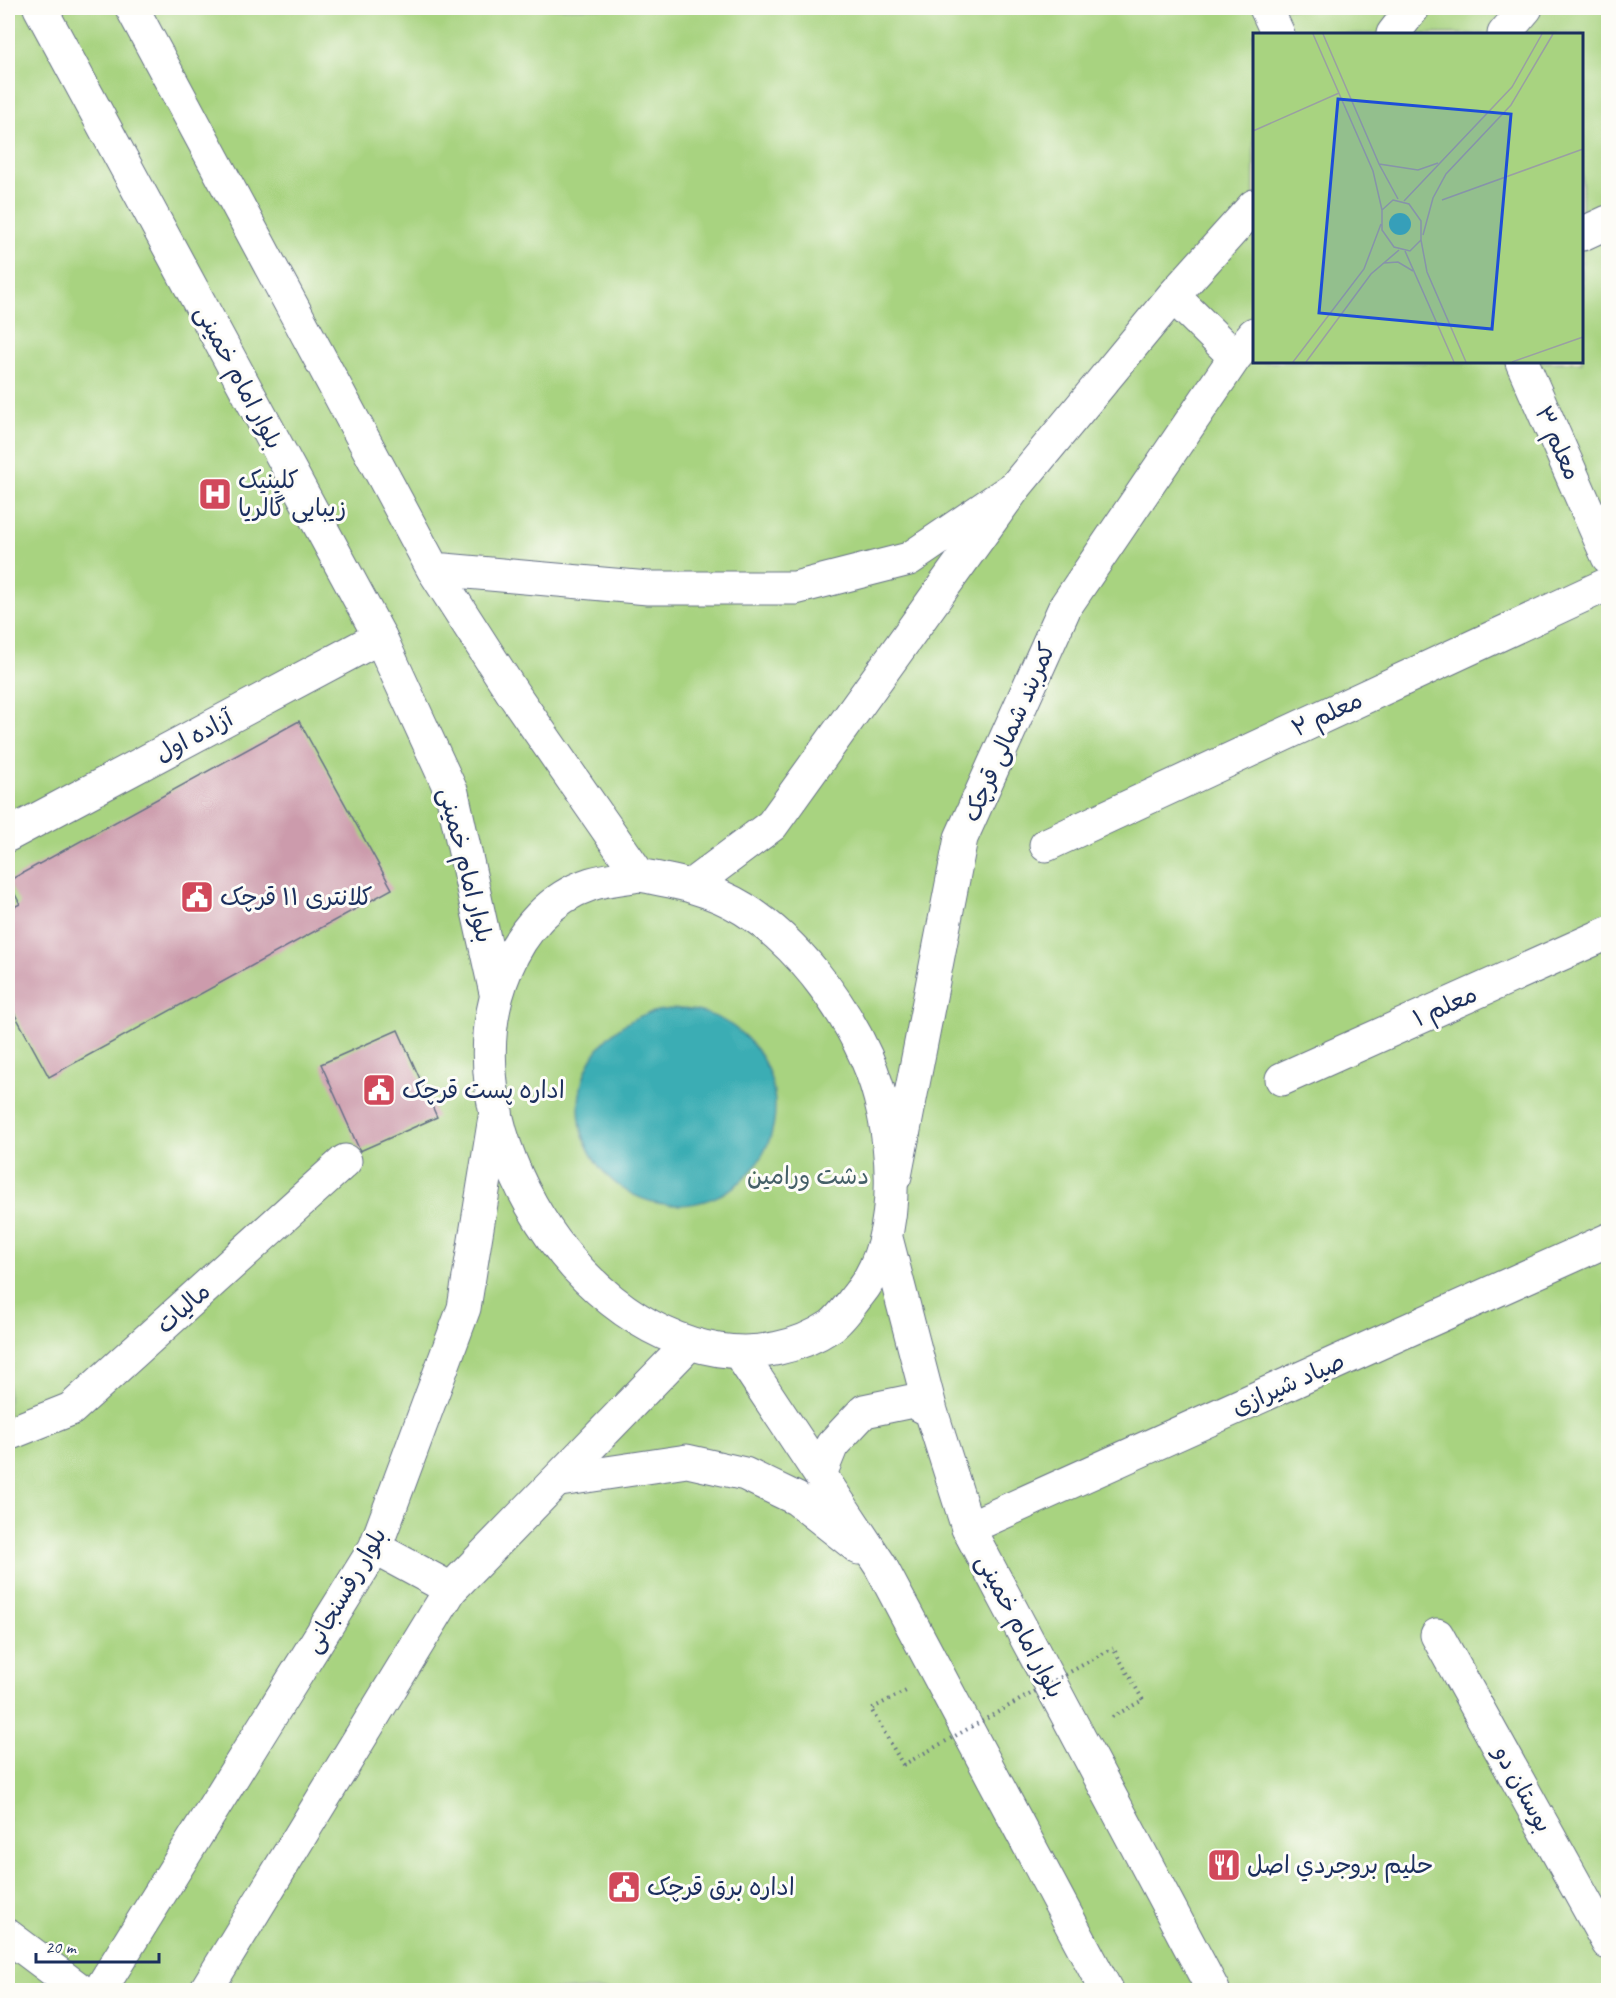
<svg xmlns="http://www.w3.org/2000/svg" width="1616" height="1998" font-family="Caveat,'Playpen Sans Arabic',sans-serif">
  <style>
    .green { fill: #a8d380; stroke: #62816f; stroke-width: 1.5; fill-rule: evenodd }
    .water { fill: #3badb4; stroke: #2b6e89; stroke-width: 1.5 }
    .building { fill: #cc9bac }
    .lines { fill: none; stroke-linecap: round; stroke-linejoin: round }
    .street-casing { stroke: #657086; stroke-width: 35 }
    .secondary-casing { stroke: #657086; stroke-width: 35 }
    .primary-casing { stroke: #657086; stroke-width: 35 }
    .path { stroke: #657086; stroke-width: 4; stroke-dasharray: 1.5 4.5; stroke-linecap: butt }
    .street { stroke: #fff; stroke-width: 33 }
    .secondary { stroke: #fff; stroke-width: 33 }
    .primary { stroke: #fff; stroke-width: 33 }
    .path-bridge { stroke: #657086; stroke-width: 4; stroke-dasharray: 1.5 4.5; stroke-linecap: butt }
    .labels { text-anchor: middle; stroke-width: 6; stroke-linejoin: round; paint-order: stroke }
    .street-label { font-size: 24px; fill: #1b2f5e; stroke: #fdfcf7 }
    .poi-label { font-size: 24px; fill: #1b2f5e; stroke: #fdfcf7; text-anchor: start }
    .park-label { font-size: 24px; fill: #456068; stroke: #fdfcf7 }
    .inset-road { fill: none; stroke: #9a9fa3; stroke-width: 1.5 }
    .view { fill: #1d4ed8; fill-opacity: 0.15; stroke: #1d4ed8; stroke-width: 3 }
    .inset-edge { fill: none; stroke: #1b2f5e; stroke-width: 3 }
  </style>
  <rect width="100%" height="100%" fill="#fdfcf7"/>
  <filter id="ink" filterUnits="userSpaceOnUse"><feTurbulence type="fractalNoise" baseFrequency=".0167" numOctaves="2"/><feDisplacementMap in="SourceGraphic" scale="12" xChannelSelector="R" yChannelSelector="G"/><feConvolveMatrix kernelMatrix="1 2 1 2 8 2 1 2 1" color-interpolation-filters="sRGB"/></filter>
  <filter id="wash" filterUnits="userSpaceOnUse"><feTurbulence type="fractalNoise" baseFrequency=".008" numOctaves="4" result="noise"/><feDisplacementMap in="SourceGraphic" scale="24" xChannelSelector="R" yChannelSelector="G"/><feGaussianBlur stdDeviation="1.35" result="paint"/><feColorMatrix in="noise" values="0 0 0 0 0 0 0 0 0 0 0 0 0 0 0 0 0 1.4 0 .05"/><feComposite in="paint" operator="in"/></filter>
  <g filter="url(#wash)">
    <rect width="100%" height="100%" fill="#efead1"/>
    <path class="green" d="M8,8H1608V1990H8ZM1254,34H1582V362H1254Z"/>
    <path class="water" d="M579 1107a98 98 0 1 1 196 0a98 98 0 1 1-196 0Z"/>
    <g id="blocks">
      <path class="building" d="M299,721L392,889L49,1077L8,1002V910L20,904L8,881Z
        M398,1030L437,1117L360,1151L321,1064Z"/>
    </g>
  </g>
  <g filter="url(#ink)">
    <use href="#blocks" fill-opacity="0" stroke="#657086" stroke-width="1.5"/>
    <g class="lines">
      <defs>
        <path id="street" d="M1266,8L1278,34
          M1582,234L1608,222
          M1522,362L1608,557
          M8,835L380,637
          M1282,1079L1608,933
          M8,1434L71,1409L345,1161
          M968,1528L1608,1240
          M1437,1635L1608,1943
          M8,1936L80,1990"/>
        <path id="secondary" d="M1393,34L1413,8
          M1504,34L1526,8
          M1173,296L1235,357
          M1046,845L1608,584
          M693,884L772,825L1015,487L1173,296L1254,206
          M895,1176L961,838L1065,607L1235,357L1254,334
          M375,1548L451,1589
          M100,1990L375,1548L464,1308L496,1111
          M206,1990L451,1589L688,1345"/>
        <path id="primary" d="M40,8L380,637L452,793L496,993
          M132,8L433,569L512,692L639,875
          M433,569L648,588H795L909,559L1015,487
          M639,875C677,882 710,888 744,909C796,942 841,1001 866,1057C895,1122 907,1237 858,1295C850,1305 841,1319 831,1326C798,1348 757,1356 719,1350C564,1325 444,1114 506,969C522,930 551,897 591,884C606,879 624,878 639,875Z
          M886,1238L931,1411L968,1528L1213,1990
          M740,1354L880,1565L1106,1990
          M821,1472L832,1445L864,1411L912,1401L931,1411
          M560,1480L687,1461L745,1474L797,1499L859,1548"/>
      </defs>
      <use href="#street" class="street-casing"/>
      <use href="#secondary" class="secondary-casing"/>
      <use href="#primary" class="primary-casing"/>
      <path class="path" d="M1112,1717L1143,1700L1113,1648
        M903,1765L871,1709L906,1691"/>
      <use href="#street" class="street"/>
      <use href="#secondary" class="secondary"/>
      <use href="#primary" class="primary"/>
      <path class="path-bridge" d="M903,1765L1113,1648"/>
    </g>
  </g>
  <defs>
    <symbol id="hospital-square" viewBox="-11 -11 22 22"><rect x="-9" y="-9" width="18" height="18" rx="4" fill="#d1495b" stroke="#fdfcf7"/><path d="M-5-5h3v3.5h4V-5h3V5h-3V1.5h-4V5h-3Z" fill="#fff"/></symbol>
    <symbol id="civic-square" viewBox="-11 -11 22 22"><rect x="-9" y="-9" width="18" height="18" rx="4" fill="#d1495b" stroke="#fdfcf7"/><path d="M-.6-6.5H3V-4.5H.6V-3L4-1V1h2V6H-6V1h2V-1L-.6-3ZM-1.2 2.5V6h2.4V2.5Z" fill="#fff"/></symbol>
    <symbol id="restaurant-square" viewBox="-11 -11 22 22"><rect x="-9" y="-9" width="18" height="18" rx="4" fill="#d1495b" stroke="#fdfcf7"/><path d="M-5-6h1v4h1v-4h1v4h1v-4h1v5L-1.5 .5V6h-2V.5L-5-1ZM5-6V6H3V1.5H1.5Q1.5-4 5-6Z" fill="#fff"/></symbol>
  </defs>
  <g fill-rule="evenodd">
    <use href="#hospital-square" x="196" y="475" width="38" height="38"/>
    <use href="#civic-square" x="178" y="878" width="38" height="38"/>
    <use href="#civic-square" x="360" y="1071" width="38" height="38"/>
    <use href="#restaurant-square" x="1205" y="1846" width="38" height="38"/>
    <use href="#civic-square" x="605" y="1868" width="38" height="38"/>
  </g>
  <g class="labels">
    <g class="street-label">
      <text transform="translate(239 377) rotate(62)" y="8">بلوار امام خمینی</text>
      <text transform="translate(1558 443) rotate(66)" y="8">معلم ۳</text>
      <text transform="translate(1327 714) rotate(-25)" y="8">معلم ۲</text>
      <text transform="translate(1009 732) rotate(-66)" y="8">کمربند شمالی قرچک</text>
      <text transform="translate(194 736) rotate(-28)" y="8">آزاده اول</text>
      <text transform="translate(466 865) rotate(76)" y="8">بلوار امام خمینی</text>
      <text transform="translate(1445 1006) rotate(-24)" y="8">معلم ۱</text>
      <text transform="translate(183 1308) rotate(-42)" y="8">مالیات</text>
      <text transform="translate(1288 1384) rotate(-24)" y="8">صیاد شیرازی</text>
      <text transform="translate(345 1590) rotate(-60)" y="8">بلوار رفسنجانی</text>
      <text transform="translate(1020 1626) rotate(62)" y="8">بلوار امام خمینی</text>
      <text transform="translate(1523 1789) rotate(61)" y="8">بوستان دو</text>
    </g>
    <g class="poi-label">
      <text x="238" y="488">کلینیک<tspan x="238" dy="28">زیبایی گالریا</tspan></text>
      <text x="220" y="905">کلانتری ۱۱ قرچک</text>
      <text x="402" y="1098">اداره پست قرچک</text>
      <text x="1247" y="1873">حليم بروجردي اصل</text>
      <text x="647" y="1895">اداره برق قرچک</text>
    </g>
    <g class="park-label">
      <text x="808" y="1184">دشت ورامین</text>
    </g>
  </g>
  <g transform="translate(1253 33)">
    <rect width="330" height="330" fill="#efead1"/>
    <path d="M0,1H330V329H0Z" fill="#a8d380"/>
    <path d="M136 191a11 11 0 1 1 22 0a11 11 0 1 1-22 0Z" fill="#3badb4"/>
    <path class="inset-road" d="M60,1L120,138L129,177M70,1L126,131L145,166M0,98L86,60M126,131L165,137L185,130M140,167L156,171L168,188V207L157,218L141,214L129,197V177ZM189,167L330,116M151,168L259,54L289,1M170,202L180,165L193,141L258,72L300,1M168,207L174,239L213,329M152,218L201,329M131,230L145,229L160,238M40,329L111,236L128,191M53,329L118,241L146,217M259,329L330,304"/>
    <path class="view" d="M85,66L258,81L239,296L66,280Z"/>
    <rect width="330" height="330" class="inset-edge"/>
  </g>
  <rect width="1616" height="1998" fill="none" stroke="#fdfcf7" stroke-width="30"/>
  <path d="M36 1953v9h123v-9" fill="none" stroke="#1b2f5e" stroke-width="3"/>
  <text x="45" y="1953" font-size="18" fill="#1b2f5e" stroke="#fdfcf7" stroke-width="4.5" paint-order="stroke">20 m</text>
</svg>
